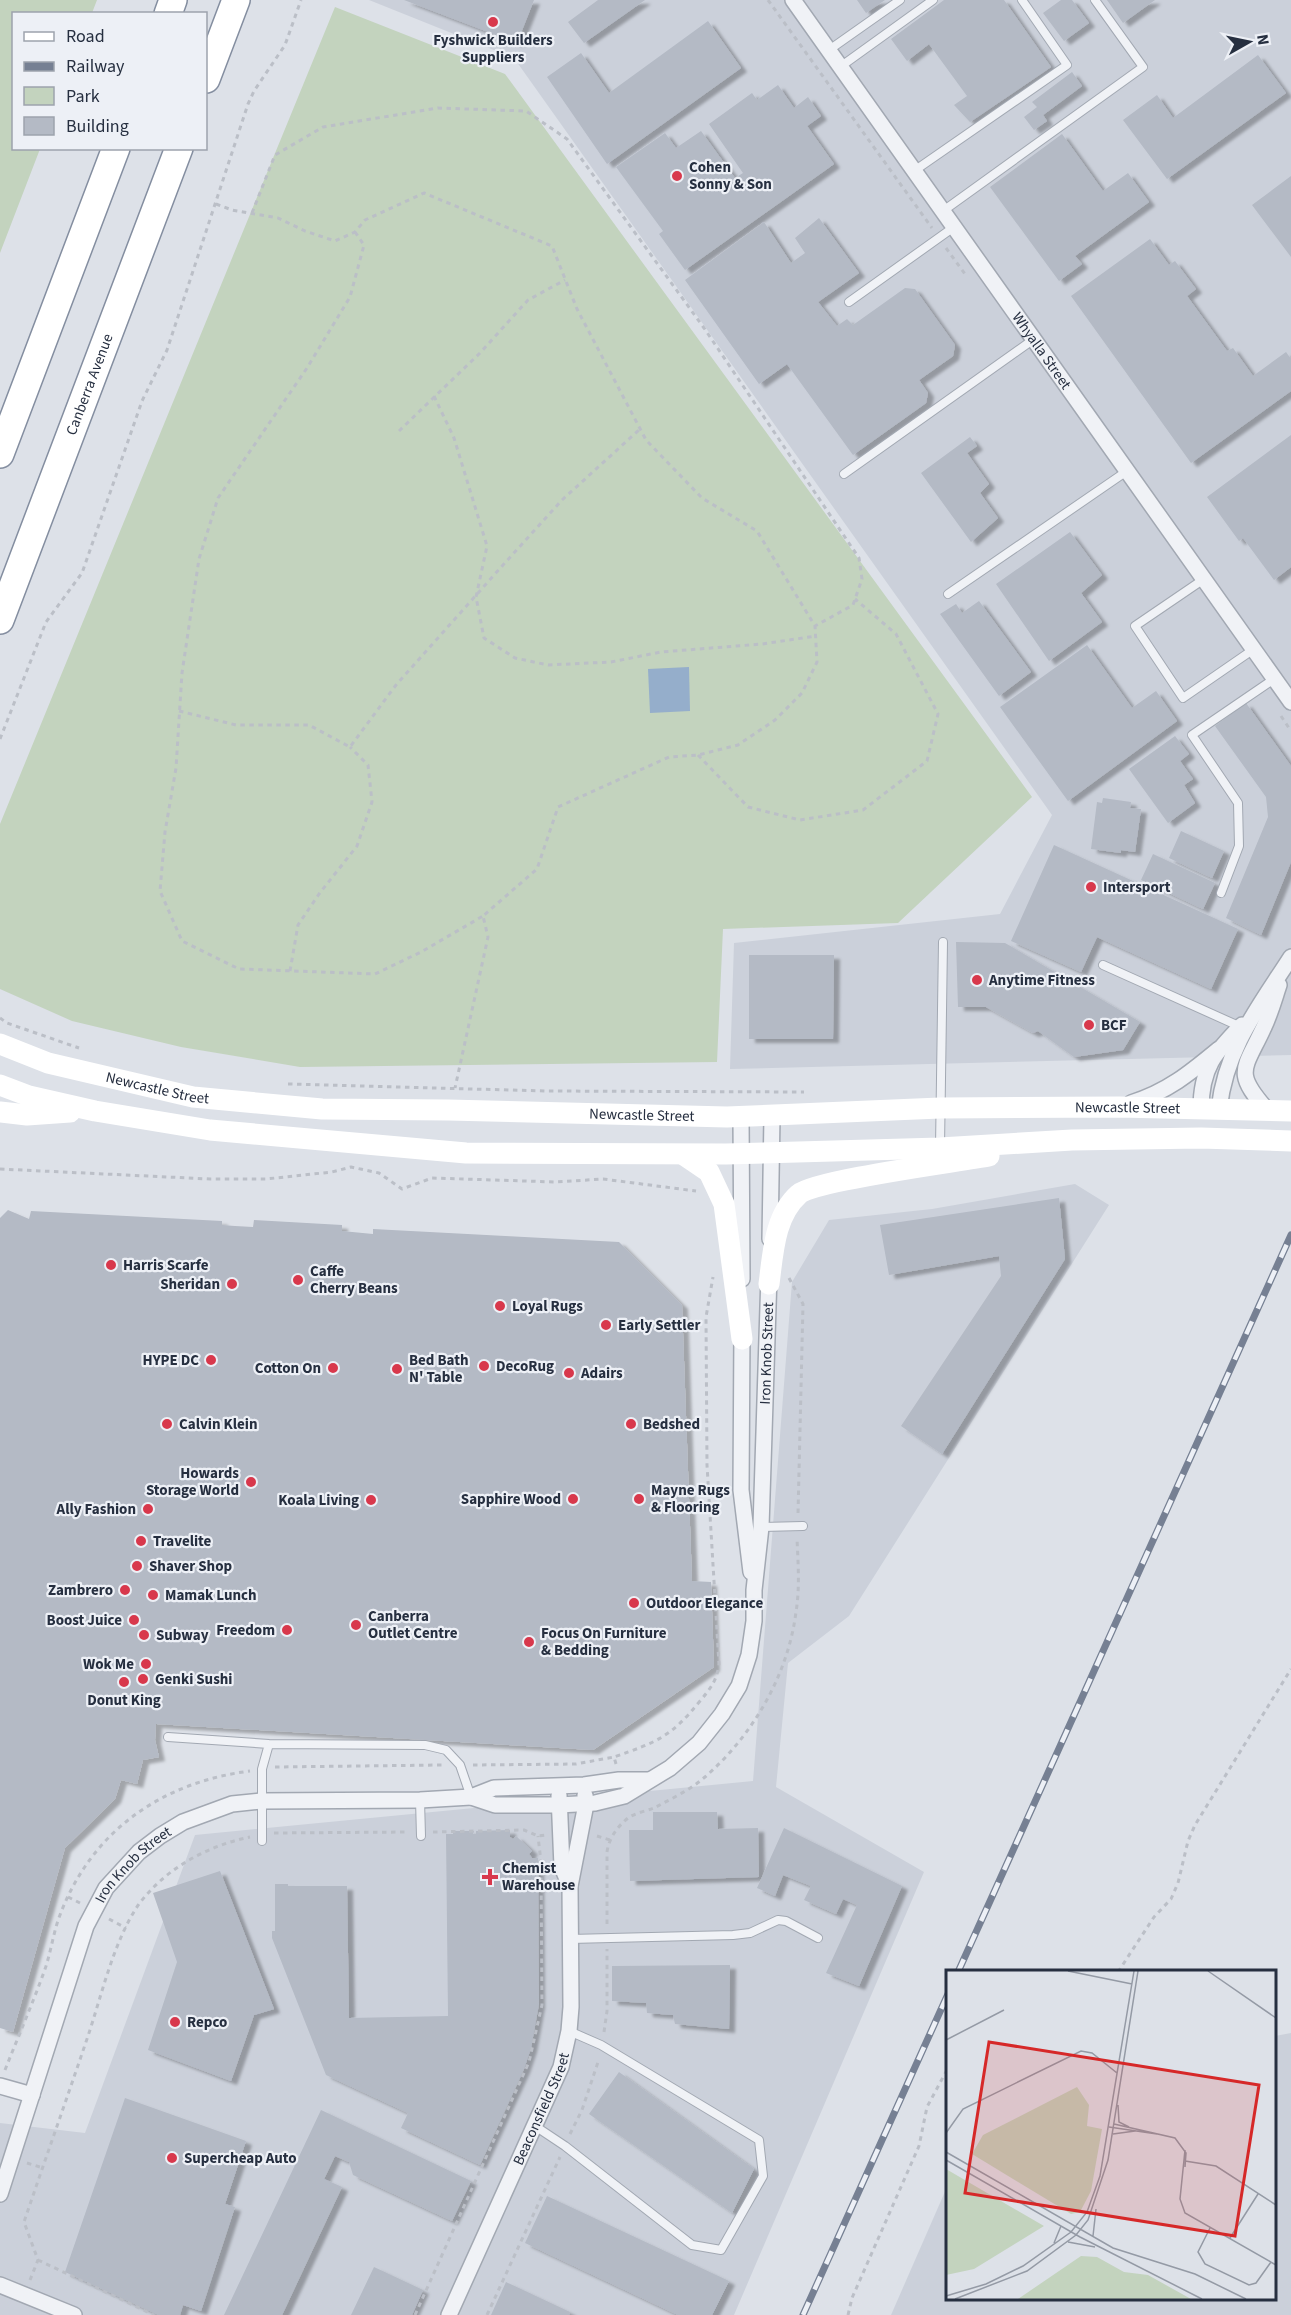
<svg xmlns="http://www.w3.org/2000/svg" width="1291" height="2315" font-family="'Source Sans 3',sans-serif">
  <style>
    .built { fill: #cbd0da }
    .green { fill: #c3d3be }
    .water { fill: #95aecb }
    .building { fill: #b4bac5; filter: url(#shadow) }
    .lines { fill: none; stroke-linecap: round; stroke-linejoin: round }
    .lane-casing { stroke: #a2a8b2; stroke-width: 10 }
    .street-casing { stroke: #a2a8b2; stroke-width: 18 }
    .highway-casing { stroke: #848ea0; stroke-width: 30 }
    .path { stroke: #bbbfc7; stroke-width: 3; stroke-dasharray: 4.5 4.5; stroke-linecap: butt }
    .lane { stroke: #f0f2f6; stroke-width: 8 }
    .street { stroke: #f0f2f6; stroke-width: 15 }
    .secondary { stroke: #fff; stroke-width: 21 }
    .highway { stroke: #fff; stroke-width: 27 }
    .rail-casing { stroke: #768093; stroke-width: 7 }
    .rail { stroke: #edf0f6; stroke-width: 4.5; stroke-dasharray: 14; stroke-linecap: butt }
    .poi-dot { fill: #d8384c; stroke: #edf0f6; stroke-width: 2 }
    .labels { text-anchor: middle; stroke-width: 4.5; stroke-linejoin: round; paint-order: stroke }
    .poi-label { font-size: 15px; font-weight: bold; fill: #262f40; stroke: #edf0f6; text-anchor: start }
    .street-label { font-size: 15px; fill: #262f40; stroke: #edf0f6 }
    .inset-road { fill: none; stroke: #949aa5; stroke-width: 1.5 }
    .view { fill: #d62828; fill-opacity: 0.15; stroke: #d62828; stroke-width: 3 }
    .inset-edge { fill: none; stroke: #262f40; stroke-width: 3 }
  </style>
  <defs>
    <filter id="shadow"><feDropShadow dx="6" dy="4" stdDeviation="1.5" flood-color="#0004"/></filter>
  </defs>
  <rect width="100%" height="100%" fill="#dde1e8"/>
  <path class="built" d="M369,0H1291V1055L730,1069L734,943L1000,914L1052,815L514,58Z
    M1075,1184L1109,1205L849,1616L788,1663L776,1787L924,1872L734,2315H0V2123L85,2133L195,1835L753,1781L792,1282L829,1220L932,1209Z
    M1291,2033V2315H891L947,2187L948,2298H1274L1275,2036Z"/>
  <path class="green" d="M0,0H97L92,13L14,14V148L40,149L0,253Z
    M335,7L505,74L1032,797L898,923L723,929L717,1062L300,1067L181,1047L72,1021L0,989V824Z"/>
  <path class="water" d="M689,667L690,711L650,713L648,669Z"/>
  <path class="building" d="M404,0H534L517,43Z
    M598,0H645L584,43L568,22Z
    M857,0H885L866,13Z
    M944,0H1004L1051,67L970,122L954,105L967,96L929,44L907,61L891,39Z
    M1061,0H1072L1089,23L1064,41L1043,13Z
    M1107,0H1155L1123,23Z
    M708,21L741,68L607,164L547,77L581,53L609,93Z
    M1258,55L1286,93L1167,179L1123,120L1157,95L1173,118Z
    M1072,72L1082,86L1043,115L1047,121L1034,130L1024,117L1037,107L1032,102Z
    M778,85L794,108L808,97L821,116L807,126L834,164L685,270L659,234L663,231L616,167L665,133L676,148L701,131L735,178L743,173L709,124L752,93L757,100Z
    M1062,134L1103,191L1128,173L1149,202L1075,256L1082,264L1059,281L990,187Z
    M1291,176V257L1252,205Z
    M819,218L859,273L818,302L837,326L847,319L853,325L905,288L915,289L955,345L953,356L919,380L928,393L926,403L853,455L787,364L759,384L685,280L764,222L791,263L805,253L795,238Z
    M1150,239L1169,265L1175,261L1196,289L1187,296L1227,351L1233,348L1253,376L1286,352L1291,359V391L1191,463L1071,296Z
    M1291,435V567L1274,580L1243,538L1239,541L1207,497Z
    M970,437L977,446L967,453L989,484L980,493L998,518L971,542L921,473Z
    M1070,532L1102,575L1081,593L1102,622L1049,661L996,584Z
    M979,601L1031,672L999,696L940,614L956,604L962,613Z
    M1087,645L1132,708L1156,691L1177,721L1068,801L1000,707Z
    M1246,703L1291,766V862L1261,935L1226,918L1268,817L1266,797L1215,726Z
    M1175,736L1189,754L1180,761L1193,779L1184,785L1195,803L1168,823L1129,769Z
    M1103,798L1131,802L1130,808L1141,809L1135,852L1121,850V853L1091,849L1097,802L1102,803Z
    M1181,831L1224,851L1212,878L1169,858Z
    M1054,845L1238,929L1211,989L1097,937L1081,972L1011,941Z
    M1153,854L1215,883L1203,909L1141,880Z
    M956,942L1005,943L1140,1022L1123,1050L1074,1057L1038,1031L1033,1033L986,1007H958Z
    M749,955H834L833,1039H749Z
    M1059,1198L1065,1259L942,1454L901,1426L1001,1276L999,1256L889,1275L880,1225Z
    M8,1210L29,1219L31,1211L222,1221V1225L235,1226L253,1227L254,1220L342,1225V1231L373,1234V1229L619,1242L682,1305L692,1581L711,1582L714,1667L593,1750L156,1724L155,1740L159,1757L143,1760L137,1784L121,1780L115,1799L65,1848L13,2032L0,2028V1218Z
    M653,1812H717L718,1829L758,1828L759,1877L630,1881L629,1830H653Z
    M784,1828L902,1886L859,1986L826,1973L857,1905L843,1899L836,1914L804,1900L811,1886L783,1875L775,1896L757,1888Z
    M510,1830V1837L513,1839L516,1836L532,1851L529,1854L532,1858H538L539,2004L531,2048L524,2069L480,2165L401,2128L408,2113L326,2075L272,1938V1931H275V1884H288V1886H347L349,2018L448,2016L446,1834H453V1831H474L473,1834H476V1831Z
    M220,1871L274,2009L254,2015L231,2081L148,2050L177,1962L153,1893Z
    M730,1965L729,2029L675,2024L673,2015L647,2013L646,2003L612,2001V1966Z
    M619,2072L754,2169L732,2213L589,2114Z
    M125,2098L246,2141L225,2204L235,2207L201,2311L183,2305L180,2315H159L65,2272Z
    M321,2110L471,2181L452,2221L353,2175L349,2162L335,2156L324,2179L342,2187L282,2315H224Z
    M547,2196L729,2281L712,2315H678L525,2243Z
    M374,2267L423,2290L412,2315H351Z
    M506,2282L570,2312L569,2315H491Z"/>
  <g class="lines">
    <defs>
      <path id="lane" d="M829,50L900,0
        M840,67L933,0
        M914,171L1067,65L1022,0
        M943,211L1143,67L1095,0
        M849,302L954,227
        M844,474L1034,339
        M1204,579L1135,626L1183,698L1254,649
        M948,594L1127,471
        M1221,893L1239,846L1238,803L1192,735L1274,679
        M1103,965L1241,1027
        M940,1147L943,942
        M759,1527L803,1526
        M168,1737L269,1744L425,1745L446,1750L460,1765L471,1797
        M420,1800L421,1836
        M262,1841V1769L269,1744
        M570,1939L733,1935L750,1933L778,1920L786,1921L818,1938
        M535,2126L565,2146L692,2245L721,2250L763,2176L759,2140L601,2045L569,2031"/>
      <g id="street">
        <path id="s1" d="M793,0L1291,702"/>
        <path d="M1131,1103C1167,1092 1190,1073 1219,1049"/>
        <path d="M1201,1109C1201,1068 1215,1052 1242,1025"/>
        <path d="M1219,1109C1226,1047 1259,1007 1291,957"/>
        <path d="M1268,1111C1233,1072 1244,1070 1263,1029C1270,1015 1274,1000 1279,985"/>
        <path d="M741,1116L742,1279"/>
        <path d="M770,1239L772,1116"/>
        <path d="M742,1330L741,1490L751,1572"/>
        <path d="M559,1795L562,1867L570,1886"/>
        <path id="s2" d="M471,1797L495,1805H559L595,1803L624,1796L670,1768L699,1743L722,1714L739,1686L749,1655L754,1621V1590L761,1527L769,1275"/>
        <path d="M0,2086L32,2095"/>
        <path id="s3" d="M0,2194L86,1926L106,1888L139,1852L160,1836L183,1822L232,1804L261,1801L420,1800L471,1797L494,1788L584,1785L619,1780H648"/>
        <path d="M0,2285L74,2315"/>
        <path id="s4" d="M449,2315L561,2067L569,2031L571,2007L570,1886L586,1804L585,1795"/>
      </g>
      <g id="highway">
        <path d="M168,14L173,0"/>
        <path d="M206,79L236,0"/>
        <path d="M0,454L116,148"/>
        <path id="s6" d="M0,620L179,148"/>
      </g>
    </defs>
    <use href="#lane" class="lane-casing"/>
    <use href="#street" class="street-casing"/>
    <use href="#highway" class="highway-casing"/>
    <path class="path" d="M768,0L932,228
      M216,204L232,210L278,218L305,231L335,241L355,232L365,220L424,193L552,246L577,309L646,440L702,498L757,531L815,626L817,662L802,693L775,720L738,745L698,755L669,757L558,807L537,869L483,916L488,937L455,1088
      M252,213L275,155L323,127L438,108L526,111L567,139L704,328L859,558L862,579L853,605L815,626
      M355,232L364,245L350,297L307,368L218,498L199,559L182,673L176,768L165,832L160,891L182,941L239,969L375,974L421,952L483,916
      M946,248L965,274
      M434,396L454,438L487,546L476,597L484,638L515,658L548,665L611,662L661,652L762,644L816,636
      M399,431L480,353L528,300L565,280
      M179,711L236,725H309L350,747L396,685L503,565L562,500L640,429
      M1281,716L1291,731
      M0,739L46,622L82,573L142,401L167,350L248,104L254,91L285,45L301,0
      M698,755L748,807L800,820L863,810L927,761L938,714L896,634L855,599
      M290,971L298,925L319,894L357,846L372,802L368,765L350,747
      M0,1018L7,1023L79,1048
      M288,1084L546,1091L804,1092
      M0,1169L210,1179H266L332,1172L351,1167L379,1173L402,1189L432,1178L556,1182L603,1179L696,1191
      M789,1278L803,1304L798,1514
      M616,1764L614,1757C657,1742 671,1737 700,1701C711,1688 717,1680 719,1664L707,1465L706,1317L713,1277
      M473,1765L576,1764L614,1757
      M275,1767L442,1765
      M433,1832L524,1830L538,1836L546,1835
      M274,1833L409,1832
      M597,1836L610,1840
      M68,1897L80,1903
      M109,1919L126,1928
      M607,1924V1852C609,1838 617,1827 628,1818C635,1813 646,1811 654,1808C671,1799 690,1790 705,1777C753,1735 788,1675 796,1612C800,1587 798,1563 797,1538
      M1118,1972L1154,1917L1171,1899L1178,1883L1188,1841L1195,1825L1291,1669
      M604,2032L607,2011V1949
      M5,2070C18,2037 32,2005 44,1972C51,1953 53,1933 60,1915C92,1830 163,1782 250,1771
      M570,2134L582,2110L599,2059
      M27,2163L43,2168
      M38,2260L154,2315
      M30,2280L38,2260L24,2222C45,2160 67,2098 88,2036C102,1994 114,1940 139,1904C166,1868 207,1846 250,1837
      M415,2315L529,2062L542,2005L541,1862L538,1836
      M487,2315L560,2157
      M848,2315L852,2298L919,2146L927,2107L948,2068"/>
    <use href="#lane" class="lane"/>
    <use href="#street" class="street"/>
    <g class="secondary">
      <path id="s5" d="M0,1044L48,1063L193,1097L322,1109L448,1110L727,1117L940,1108L1119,1107L1291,1111"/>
      <path d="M0,1085L29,1096L95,1111L210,1130L466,1153L726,1154L940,1148L1072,1140L1201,1138L1291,1141"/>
      <path d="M0,1112L27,1115L70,1112"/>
      <path d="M684,1155L709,1172L724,1204L742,1339"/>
      <path d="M769,1284C773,1254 774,1216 799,1194C816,1180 957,1162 989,1156"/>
    </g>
    <use href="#highway" class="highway"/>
    <defs>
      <path id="rail" d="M958,1972L1291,1235
        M803,2315L948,1994"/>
    </defs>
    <use href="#rail" class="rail-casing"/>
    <use href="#rail" class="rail"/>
  </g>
  <g class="poi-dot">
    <circle cx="493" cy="22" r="6"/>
    <circle cx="677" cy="176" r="6"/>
    <circle cx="1091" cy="887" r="6"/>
    <circle cx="977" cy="980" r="6"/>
    <circle cx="1089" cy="1025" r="6"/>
    <circle cx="111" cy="1265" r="6"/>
    <circle cx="298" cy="1280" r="6"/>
    <circle cx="232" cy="1284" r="6"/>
    <circle cx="500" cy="1306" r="6"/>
    <circle cx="606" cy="1325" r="6"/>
    <circle cx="211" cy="1360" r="6"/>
    <circle cx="484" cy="1366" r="6"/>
    <circle cx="333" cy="1368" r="6"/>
    <circle cx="397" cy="1369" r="6"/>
    <circle cx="569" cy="1373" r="6"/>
    <circle cx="167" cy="1424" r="6"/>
    <circle cx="631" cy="1424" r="6"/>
    <circle cx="251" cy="1482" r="6"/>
    <circle cx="573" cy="1499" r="6"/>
    <circle cx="639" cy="1499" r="6"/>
    <circle cx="371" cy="1500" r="6"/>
    <circle cx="148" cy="1509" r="6"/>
    <circle cx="141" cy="1541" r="6"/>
    <circle cx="137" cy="1566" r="6"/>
    <circle cx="125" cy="1590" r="6"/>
    <circle cx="153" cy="1595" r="6"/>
    <circle cx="634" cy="1603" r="6"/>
    <circle cx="134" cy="1620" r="6"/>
    <circle cx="356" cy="1625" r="6"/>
    <circle cx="287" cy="1630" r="6"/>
    <circle cx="144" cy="1635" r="6"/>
    <circle cx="529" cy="1642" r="6"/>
    <circle cx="146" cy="1664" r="6"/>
    <circle cx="143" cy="1679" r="6"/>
    <circle cx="124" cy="1682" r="6"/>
    <path d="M487 1868h6v6h6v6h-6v6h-6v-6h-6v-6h6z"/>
    <circle cx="175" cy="2022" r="6"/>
    <circle cx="172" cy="2158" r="6"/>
  </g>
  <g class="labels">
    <g class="poi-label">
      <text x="493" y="45" text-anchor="middle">Fyshwick Builders<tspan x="493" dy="17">Suppliers</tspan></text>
      <text x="689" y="172">Cohen<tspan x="689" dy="17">Sonny &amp; Son</tspan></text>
      <text x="1103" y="892">Intersport</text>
      <text x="989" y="985">Anytime Fitness</text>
      <text x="1101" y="1030">BCF</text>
      <text x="123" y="1270">Harris Scarfe</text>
      <text x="310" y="1276">Caffe<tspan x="310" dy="17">Cherry Beans</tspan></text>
      <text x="220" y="1289" text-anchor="end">Sheridan</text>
      <text x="512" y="1311">Loyal Rugs</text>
      <text x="618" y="1330">Early Settler</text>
      <text x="199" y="1365" text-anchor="end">HYPE DC</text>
      <text x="409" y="1365">Bed Bath<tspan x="409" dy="17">N' Table</tspan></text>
      <text x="496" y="1371">DecoRug</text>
      <text x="321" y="1373" text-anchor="end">Cotton On</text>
      <text x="581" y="1378">Adairs</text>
      <text x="179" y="1429">Calvin Klein</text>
      <text x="643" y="1429">Bedshed</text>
      <text x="239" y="1478" text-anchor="end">Howards<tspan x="239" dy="17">Storage World</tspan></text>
      <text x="651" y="1495">Mayne Rugs<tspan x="651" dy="17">&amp; Flooring</tspan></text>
      <text x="561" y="1504" text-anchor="end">Sapphire Wood</text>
      <text x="359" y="1505" text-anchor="end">Koala Living</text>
      <text x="136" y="1514" text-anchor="end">Ally Fashion</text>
      <text x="153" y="1546">Travelite</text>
      <text x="149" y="1571">Shaver Shop</text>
      <text x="113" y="1595" text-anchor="end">Zambrero</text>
      <text x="165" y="1600">Mamak Lunch</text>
      <text x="646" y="1608">Outdoor Elegance</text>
      <text x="368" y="1621">Canberra<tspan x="368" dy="17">Outlet Centre</tspan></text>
      <text x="122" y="1625" text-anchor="end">Boost Juice</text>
      <text x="275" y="1635" text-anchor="end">Freedom</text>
      <text x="541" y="1638">Focus On Furniture<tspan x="541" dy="17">&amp; Bedding</tspan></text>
      <text x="156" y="1640">Subway</text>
      <text x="134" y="1669" text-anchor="end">Wok Me</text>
      <text x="155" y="1684">Genki Sushi</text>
      <text x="124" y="1705" text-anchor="middle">Donut King</text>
      <text x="502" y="1873">Chemist<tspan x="502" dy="17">Warehouse</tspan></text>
      <text x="187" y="2027">Repco</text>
      <text x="184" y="2163">Supercheap Auto</text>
    </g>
    <g class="street-label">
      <text dy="5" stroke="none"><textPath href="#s1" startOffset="430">Whyalla Street</textPath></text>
      <text dy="5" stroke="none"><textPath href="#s6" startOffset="252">Canberra Avenue</textPath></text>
      <text dy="5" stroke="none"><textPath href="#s5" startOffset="164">Newcastle Street</textPath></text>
      <text dy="5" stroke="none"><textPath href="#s5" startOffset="1136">Newcastle Street</textPath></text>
      <text dy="5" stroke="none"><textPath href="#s5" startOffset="650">Newcastle Street</textPath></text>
      <text dy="5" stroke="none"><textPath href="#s2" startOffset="652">Iron Knob Street</textPath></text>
      <text dy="5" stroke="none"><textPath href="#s3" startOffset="360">Iron Knob Street</textPath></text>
      <text dy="5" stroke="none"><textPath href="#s4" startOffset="226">Beaconsfield Street</textPath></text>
    </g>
  </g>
  <g transform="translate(946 1970)">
    <rect width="330" height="330" fill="#dde1e8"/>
    <path d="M131,117L143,135L141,156L156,159L145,221L134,242L125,244L26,184L37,165ZM0,200V199L98,256L28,299L0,305ZM135,286L151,287L178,302L202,305L245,329H72Z" fill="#c3d3be"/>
    <path class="inset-road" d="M122,1L186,14M262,1L330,48M0,70L58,40M172,135L173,152L183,157M168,154L229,168L240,183L239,197M163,157L211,164M0,163L17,139L135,81L146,83L171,103M167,164L189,161M239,180L234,229L239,243L330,295M0,182L167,278L249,304L300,329M0,190L134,267L256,329M239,191L270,196L330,235M264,258L252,282L259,294L303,315L310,313L325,292M147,266L150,239M284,268L312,224M122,272L149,277M108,273L115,256M0,326L40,314L77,296L125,262L141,242L154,206L188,1M9,329L81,301L130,265L142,250L162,190L192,1"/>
    <path class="view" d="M43,72L313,115L289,266L19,223Z"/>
    <rect width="330" height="330" class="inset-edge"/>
  </g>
  <rect x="12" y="12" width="195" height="138" fill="#edf0f6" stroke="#9da3ad" stroke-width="1.5"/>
  <rect x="24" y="32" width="30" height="9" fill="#ffffff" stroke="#9da3ad" stroke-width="1.5"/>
  <text x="66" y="42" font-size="18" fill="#262f40">Road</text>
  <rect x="24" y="62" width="30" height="9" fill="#768093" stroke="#9da3ad" stroke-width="1.5"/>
  <text x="66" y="72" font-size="18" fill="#262f40">Railway</text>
  <rect x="24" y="87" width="30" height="18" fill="#c3d3be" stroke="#9da3ad" stroke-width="1.5"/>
  <text x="66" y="102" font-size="18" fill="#262f40">Park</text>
  <rect x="24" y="117" width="30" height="18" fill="#b4bac5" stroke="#9da3ad" stroke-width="1.5"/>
  <text x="66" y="132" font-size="18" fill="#262f40">Building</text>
  <g transform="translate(1249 42) rotate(81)" stroke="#edf0f6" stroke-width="4.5" paint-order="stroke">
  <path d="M0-4.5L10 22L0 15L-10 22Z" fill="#262f40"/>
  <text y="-9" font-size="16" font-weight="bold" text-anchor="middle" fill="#262f40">N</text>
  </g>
</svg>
